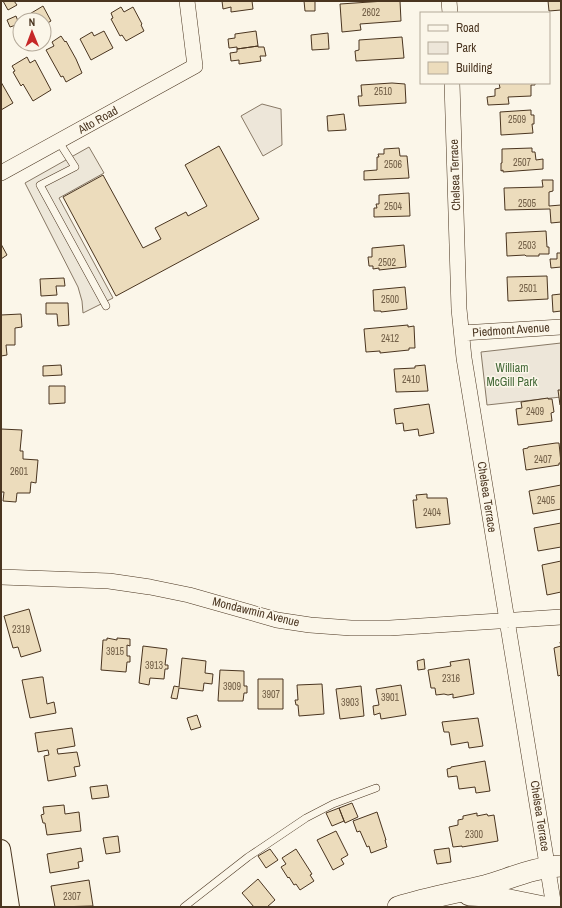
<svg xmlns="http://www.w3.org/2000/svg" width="562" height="908" font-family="'Archivo Narrow',sans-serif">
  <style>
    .green { fill: #ede6d9; stroke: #887966 }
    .parking { fill: #ede7d9; stroke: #887966 }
    .building { fill: #ecdcbc; stroke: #4a3520 }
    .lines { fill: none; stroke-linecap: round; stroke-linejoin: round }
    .service-casing { stroke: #4a3520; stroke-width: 8 }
    .minor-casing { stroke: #4a3520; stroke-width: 16 }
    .tertiary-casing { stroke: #4a3520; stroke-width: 20 }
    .secondary-casing { stroke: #4a3520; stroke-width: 22 }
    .service { stroke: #fbf6e9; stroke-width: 7 }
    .minor { stroke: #fbf6e9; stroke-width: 15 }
    .tertiary { stroke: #fbf6e9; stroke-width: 18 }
    .secondary { stroke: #fbf6e9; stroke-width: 21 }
    .labels { text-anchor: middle; stroke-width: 3; stroke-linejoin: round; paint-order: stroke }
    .number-label { font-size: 10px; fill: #725f47 }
    .street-label { font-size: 12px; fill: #4a3520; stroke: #fbf6e9 }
    .park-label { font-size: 12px; fill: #436837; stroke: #fbf6e9 }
  </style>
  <rect width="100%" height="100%" fill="#fbf6e9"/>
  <path class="green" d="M262,104L281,109L282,145L263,156L241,116Z
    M561,343V397L487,405L481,352Z"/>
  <path class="parking" d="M89,147L104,173L59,198L113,298L83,313L82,301L78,287L25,183Z"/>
  <path class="building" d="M3,1H14L17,5L8,10Z
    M222,1H252L253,9L231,12V7L223,9Z
    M304,1H315V11H305Z
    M385,1H400L401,21L360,24L361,30L342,32L340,4Z
    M548,1H561V10L549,11Z
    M43,6L51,21L44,25V20H31L28,15Z
    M121,7L124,12L133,7L142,24L141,25L144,31L126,41L122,35L120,36L111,19L113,18L111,13Z
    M16,16L19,24L10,27L7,20Z
    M104,31L113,48L91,60L80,39L92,32L94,36Z
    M256,31L258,46L237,49V47L229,48L228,39L235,38V34Z
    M328,33L329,49L312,50L311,35Z
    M61,36L65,42L66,41L76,59L82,73L66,82L63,76L61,77L46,50L54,46L52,42Z
    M402,37L404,58L356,61L355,51L359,50V40Z
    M258,46V47H264L266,56H260L261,61L239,64V60L231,61L230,53L237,52V49Z
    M27,57L30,63L35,60L51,90L33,101L23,84L21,86L13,72L15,71L12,66Z
    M1,82L13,103L1,110Z
    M392,83L405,84L406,103L359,106L358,96H362L361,85Z
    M499,83H535V85H531V96L508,97L509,104L488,105L487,97L495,96V89L500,88Z
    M531,110V115H534V124H532L533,133L501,135L500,112Z
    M344,114L346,130L328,131L327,116Z
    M219,146L259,219L116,296L63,197L103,175L143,248L161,239L155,228L186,212L188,216L207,206L185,165Z
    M399,148L400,156H407L409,178L364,180V171L377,170V157H379L378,154H384V149Z
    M532,148V152H535L536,160L543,159V169L503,172V170L501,171V163H502V149Z
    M542,180H553V191L549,192V206L561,205V222L551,223L550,209L505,210L504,188L543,187Z
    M409,193L410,216L374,217V208H377L376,204H379V195Z
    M546,231L547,247H549V254H539V256H526L525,255L507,256L506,233Z
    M1,244L7,255L1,259Z
    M404,245L406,267L379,270V268L373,269V266H369L368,257H372V248Z
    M557,253H561V267L551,268L550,259H557Z
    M547,276L548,299L508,301L507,277Z
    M64,278L65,286H56L57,295L41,296L40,279Z
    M405,287L407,309L381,312V311H374L373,290Z
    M561,294V311L553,312L552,295Z
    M46,303H68L69,325L58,326L57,314H46Z
    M21,314L22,327L15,328V345H6L7,355L1,356V315Z
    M408,325V327L414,326L415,348H409V350L380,353V351L366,352L364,329Z
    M61,365L62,375L43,376V366Z
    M425,365L428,391L396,392L394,369L415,368V366Z
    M49,386H65V403L49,404Z
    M558,390H561V405H560Z
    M548,398V399H552L554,412L551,413L552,421L518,425L516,409L522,408L521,402Z
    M429,404L434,433L419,436L418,429L404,431L403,423L396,424L394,409Z
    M1,429L22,430L20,451H23V459L38,460L36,483L31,482L30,493H17L16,502L3,501L4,492H1Z
    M556,443H559L561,463H559V465L526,470L523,449L528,448V447Z
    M561,485V509L533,514L529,491Z
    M427,494V498H447L450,524L416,528L413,500H417L416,495Z
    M561,523V547L538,551L534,528Z
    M561,561V592L547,595L542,565Z
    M29,609L41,651L21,657L18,647L13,648L4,616Z
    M107,638L117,640V638L130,639V646L127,645V656H130V662H127L126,672L101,670L103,640H107Z
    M560,642H561V675L558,676L554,648L561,646Z
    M143,646L167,649L165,665H168V669H165L164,679L150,678L149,685L139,683Z
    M182,658L206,661L205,673L213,674L212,684L204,683L203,691L179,688L177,699L171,698L174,686L179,687Z
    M424,659L425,669L418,670L417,661Z
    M469,659L474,694L453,698V694L448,695L444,694L436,695L435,688H431L428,670L451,666L450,662Z
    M220,670L244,671V686H247V693H244L243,701H218Z
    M41,677H43L47,704L54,702L56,713L30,718L22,680Z
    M258,679H283V709H258Z
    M322,684L324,714L299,716L298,705H296L295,700H298L297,685Z
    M401,685L406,715L381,719L380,713L374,715L373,706L379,705L376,689Z
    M361,686L364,716L340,719L336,689Z
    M197,715L201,727L191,730L187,718Z
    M478,718L483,746L469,748L468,742L451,745L449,732H444L442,722Z
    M72,728L75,746L57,749L58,754L77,752L80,766L74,767L76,776L48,781L44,756L49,755L48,750L38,752L35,733Z
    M485,761L490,791L476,793L475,787L459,789L457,776L448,777L447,769L451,768V767Z
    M107,785L109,797L92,799L90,787Z
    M352,803L358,817L345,823L339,808Z
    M64,805L65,814L79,812L81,831L47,835L45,823H43L41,815L44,814L43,807Z
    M339,808L344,821L332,826L326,813Z
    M377,812L386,840H385L387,847L371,853L369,846L367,847L360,831L357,832L353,821Z
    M477,813V816L487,814L488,816L494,815L498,841L462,847V846L453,847L449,827L458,825V820L463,819V816Z
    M336,831L348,855L341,859L344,864L333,870L317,840Z
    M118,836L120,852L106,854L103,838Z
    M81,848L83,861L78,862L79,868L50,873L47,854Z
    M449,848L451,862L437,864L434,850Z
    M270,849L278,860L266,868L258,856Z
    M296,849L312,874L310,875L314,881L300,890L296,884L294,885L289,877L288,878L281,867L286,864L282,858Z
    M258,879L275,900L267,907H254L242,893Z
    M89,880L93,906L55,907L51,886Z"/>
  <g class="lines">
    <defs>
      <path id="service" d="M59,142L75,167L40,185L106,306
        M184,907L248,857L306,818L333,804L376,788"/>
      <path id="minor" d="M449,1L450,13
        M452,83L459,309L464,358L554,907
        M1,173L195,66L187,1
        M462,333L561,327
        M1,577L109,581L150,587L189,595L277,620L310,625L351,628H390L561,617"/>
      <path id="tertiary" d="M1,849L10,907"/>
      <path id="secondary" d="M469,895L489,896L544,907
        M398,907C426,898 455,893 484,886C509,879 535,867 561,866"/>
    </defs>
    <use href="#service" class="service-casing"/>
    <use href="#minor" class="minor-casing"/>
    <use href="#tertiary" class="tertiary-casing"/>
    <use href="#secondary" class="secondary-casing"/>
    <use href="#service" class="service"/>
    <use href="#minor" class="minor"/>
    <use href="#tertiary" class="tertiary"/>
    <use href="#secondary" class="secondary"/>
  </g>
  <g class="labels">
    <g class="number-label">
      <text x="371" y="16">2602</text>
      <text x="383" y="95">2510</text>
      <text x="517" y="123">2509</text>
      <text x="522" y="166">2507</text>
      <text x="393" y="168">2506</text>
      <text x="527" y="207">2505</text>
      <text x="393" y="210">2504</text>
      <text x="527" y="249">2503</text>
      <text x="387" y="266">2502</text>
      <text x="528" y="292">2501</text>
      <text x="390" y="303">2500</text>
      <text x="390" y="342">2412</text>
      <text x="411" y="383">2410</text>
      <text x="535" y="415">2409</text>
      <text x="543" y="463">2407</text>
      <text x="19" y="475">2601</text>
      <text x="546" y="504">2405</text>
      <text x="432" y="516">2404</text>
      <text x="21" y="633">2319</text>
      <text x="115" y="655">3915</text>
      <text x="154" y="669">3913</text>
      <text x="451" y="682">2316</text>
      <text x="232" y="690">3909</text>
      <text x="271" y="698">3907</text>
      <text x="390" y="701">3901</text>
      <text x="350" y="706">3903</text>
      <text x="474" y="838">2300</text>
      <text x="72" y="900">2307</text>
    </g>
    <g class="street-label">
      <text transform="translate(98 120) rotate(-29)" y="4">Alto Road</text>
      <text transform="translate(455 175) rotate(-92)" y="4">Chelsea Terrace</text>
      <text transform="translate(511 330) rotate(-4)" y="4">Piedmont Avenue</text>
      <text transform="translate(487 497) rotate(81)" y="4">Chelsea Terrace</text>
      <text transform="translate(256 612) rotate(14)" y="4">Mondawmin Avenue</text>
      <text transform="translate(540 816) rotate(81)" y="4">Chelsea Terrace</text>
    </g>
    <g class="park-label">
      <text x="512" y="372">William<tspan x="512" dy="14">McGill Park</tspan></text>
    </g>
  </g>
  <rect width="562" height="908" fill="none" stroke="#4a3520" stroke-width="4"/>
  <rect x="420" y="12" width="130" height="72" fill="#fbf6e9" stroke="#b4a999"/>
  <rect x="428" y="25" width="20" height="6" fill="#fbf6e9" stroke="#b4a999"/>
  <text x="456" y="32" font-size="12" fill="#4a3520">Road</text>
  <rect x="428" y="42" width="20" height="12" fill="#ede6d9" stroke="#b4a999"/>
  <text x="456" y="52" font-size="12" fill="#4a3520">Park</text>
  <rect x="428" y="62" width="20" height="12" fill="#ecdcbc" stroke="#b4a999"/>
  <text x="456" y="72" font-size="12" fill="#4a3520">Building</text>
  <g transform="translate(32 32) rotate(359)"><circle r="19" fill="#fbf6e9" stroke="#b4a999"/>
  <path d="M0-3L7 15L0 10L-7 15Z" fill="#c62828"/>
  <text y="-6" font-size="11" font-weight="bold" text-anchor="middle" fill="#4a3520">N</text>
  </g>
</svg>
